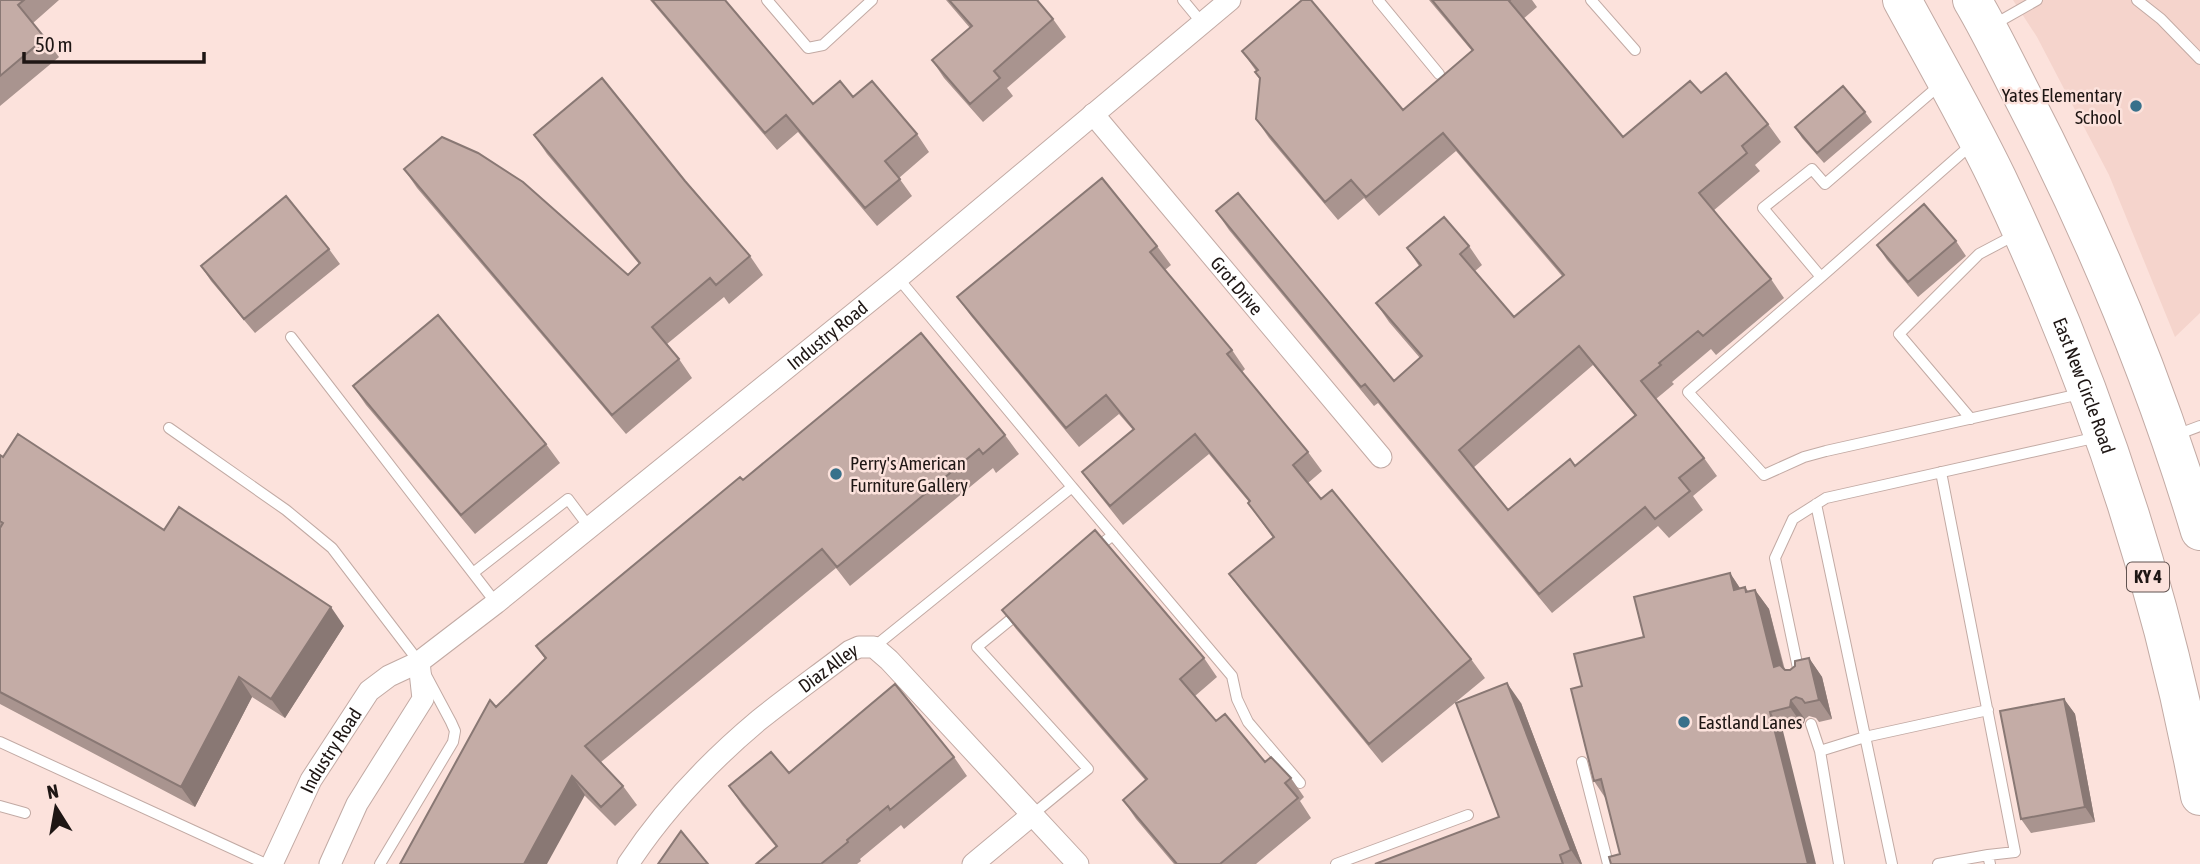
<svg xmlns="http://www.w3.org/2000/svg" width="2200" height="864" font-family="'Asap Condensed',sans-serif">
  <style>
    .built { fill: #f5d4cc }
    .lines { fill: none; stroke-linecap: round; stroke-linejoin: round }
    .lane-casing { stroke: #c2aaa4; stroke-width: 12 }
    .street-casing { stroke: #c2aaa4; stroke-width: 23 }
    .highway-casing { stroke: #c2aaa4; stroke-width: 40 }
    .lane { stroke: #fff; stroke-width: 10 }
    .street { stroke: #fff; stroke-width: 21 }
    .highway { stroke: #fff; stroke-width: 38 }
    .wall { fill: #a9948f; fill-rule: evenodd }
    .shaded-wall { fill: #897874 }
    .building { fill: #c4aca6; stroke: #897874; stroke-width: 2; fill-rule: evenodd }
    .poi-dot { fill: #38718b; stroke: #fce2dc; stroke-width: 2.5 }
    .labels { text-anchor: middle; stroke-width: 5; stroke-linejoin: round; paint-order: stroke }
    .shield { fill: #fce2dc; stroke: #615350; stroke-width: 2 }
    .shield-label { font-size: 18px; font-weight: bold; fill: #1e1614 }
    .poi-label { font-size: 19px; fill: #1e1614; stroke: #fce2dc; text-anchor: start }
    .street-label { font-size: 19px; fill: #1e1614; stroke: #fce2dc }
  </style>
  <rect width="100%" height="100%" fill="#fce2dc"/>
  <path class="built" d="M2013,0H2200V313L2175,337L2109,175L2037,37Z"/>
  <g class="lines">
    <defs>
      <path id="lane" d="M767,0L808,48L823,45L872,0
        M1183,0L1202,23
        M1378,0L1439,74
        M1591,0L1635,50
        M2137,0L2161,19L2200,59
        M1993,25L2037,0
        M1941,84L1825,184L1812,169L1763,208L1821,277L1688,392L1764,475L1804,457L1826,451L2080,394
        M1821,277L1971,145
        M291,337L496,603
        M1971,419L1899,334L1979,254L2015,235
        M169,428L286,510L332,548L419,662L451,722L455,731L453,742L380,864
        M2176,435L2200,426
        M1941,472L2015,852L1988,855L1990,864
        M1072,487L1232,676L1237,699L1248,722L1300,783
        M1816,504L1892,864
        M1095,549L1113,535
        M473,573L568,499L589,527
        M1021,611L977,647L1088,769L1032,815
        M874,647L1072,487L898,278
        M1799,673L1775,558L1793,519L1826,498L2098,437
        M1811,724L1820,751L1839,864
        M0,742L266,864
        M1820,751L1865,737L1988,710
        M1582,762L1608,864
        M0,806L25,813
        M1336,864L1468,815
        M1938,864L1988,855"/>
      <g id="street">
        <path id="s1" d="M1093,114L1381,457"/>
        <path id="s2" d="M272,864L311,780L369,691L389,676L419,662L496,603L898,278L1230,0"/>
        <path d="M330,864L357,804L423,699L419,662"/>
        <path id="s3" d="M628,864C663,811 710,761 759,720C789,696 820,674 850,651L859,647H874L889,660L1078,864"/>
        <path d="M973,864L1032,815"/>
      </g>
      <g id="highway">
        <path id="s4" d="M1902,0C1934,59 1968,118 1997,178C2090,374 2161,583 2200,796"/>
        <path d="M1972,0C1991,32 2007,66 2024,99C2096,238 2155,381 2200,531"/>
      </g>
    </defs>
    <use href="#lane" class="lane-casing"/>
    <use href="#street" class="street-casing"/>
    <use href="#highway" class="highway-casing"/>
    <use href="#lane" class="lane"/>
    <use href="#street" class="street"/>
    <use href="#highway" class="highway"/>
  </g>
  <path class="wall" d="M0,0H59L33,23L45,38L59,57L0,106Z
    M650,0H725L813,104L853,97L917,134L929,152L899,178L912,196L877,226L798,132L777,150Z
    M946,0H1039L1038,1L1053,19L1066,37L1007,88L1013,96L983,122L944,78L932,60L970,28Z
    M1429,0H1532L1537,7L1523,19L1623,137L1701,93L1768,124L1781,142L1755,165L1760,171L1713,211L1771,279L1784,298L1716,355L1711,349L1672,382L1674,384L1656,399L1704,458L1717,476L1693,496L1703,510L1669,538L1658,526L1552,613L1378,403L1374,406L1229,230L1216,211L1394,381L1420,358L1389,322L1376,303L1419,266L1407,248L1469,246L1482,265L1475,271L1514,317L1562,276L1456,151L1379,216L1364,198L1338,220L1269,138L1256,119L1260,80L1255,72L1256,71L1242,51L1403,110L1472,51ZM1593,365L1635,416L1575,466L1508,510L1473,468Z
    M1865,112L1872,122L1824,163L1802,138L1795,127Z
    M534,135L685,181L750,256L763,275L729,304L724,297L667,344L679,359L692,378L626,434L417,188L404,169L628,275L639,264L547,154Z
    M1956,241L1966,256L1918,297L1887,260L1877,245Z
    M1157,246L1171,265L1165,270L1232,350L1245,369L1242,372L1308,452L1322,471L1308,483L1321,499L1471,659L1485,678L1382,763L1243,593L1229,574L1273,538L1248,503L1249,502L1209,454L1123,525L1096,491L1082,472L1133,430L1119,414L1079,447L971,316L957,297Z
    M329,249L340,264L255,333L211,281L201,266Z
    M353,386L546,444L560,463L475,534L366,405Z
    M1005,435L1019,454L996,473L993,468L850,586L836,568L601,762L623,786L637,805L615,826L496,707L545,659L536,646L743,480Z
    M0,455L164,530L344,626L285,718L252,697L195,807L0,704Z
    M1730,573L1740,588L1745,587L1748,591L1755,590L1769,609L1785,670H1790L1809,658L1822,677L1832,719L1819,722L1816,718L1809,716L1805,719L1803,726L1783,731L1620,854L1606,799L1594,781L1644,637Z
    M1002,610L1204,658L1217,677L1195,696L1216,721L1265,762L1291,778L1304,797L1300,801L1311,818L1256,864H1174L1136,819L1123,800L1146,781L1016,629Z
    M2064,699L2075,714L2095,822L2031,833L2021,819Z
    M1521,703L1582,864H1375L1499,817Z
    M954,757L967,776L904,829L901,825L860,859L861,861L857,864H756L776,847L742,805L729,786L789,773Z"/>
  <path class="shaded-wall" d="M1730,573L1743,593L1734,590Z
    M1755,590L1769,609L1788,686L1774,667Z
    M331,607L344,626L285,718L271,699Z
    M1809,658L1822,677L1832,719L1819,700Z
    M239,677L252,697L195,807L181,787Z
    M1507,683L1521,703L1582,864H1580L1571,850Z
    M2064,699L2075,714L2095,822L2085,807Z
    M1791,700L1805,719L1803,726L1790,707Z
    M1770,712L1783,731L1816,864H1808Z
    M572,776L585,795L547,864H524Z"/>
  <path class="building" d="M0,0H24L18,5L45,38L0,76Z
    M652,0H725L813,104L840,81L853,97L872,81L917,134L885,161L900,179L865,208L786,115L765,133Z
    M949,0H1037L1053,19L994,71L1000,78L970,104L932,60L972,26Z
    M1302,0H1311L1403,110L1473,50L1432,0H1510L1509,1L1623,137L1690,81L1701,93L1726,73L1768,124L1742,146L1747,153L1699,193L1771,279L1703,336L1698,331L1659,363L1661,365L1641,381L1704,458L1679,478L1690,491L1655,519L1645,507L1539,594L1365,384L1361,387L1216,211L1238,193L1394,381L1422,356L1376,303L1421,265L1407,248L1444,217L1469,246L1460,254L1514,317L1564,275L1443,133L1366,197L1351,180L1325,202L1256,119L1260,78L1255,72L1258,70L1242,51ZM1579,346L1636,415L1575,466L1570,459L1508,510L1459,450Z
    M602,78L685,181L750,256L716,285L710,278L652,327L679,359L612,415L404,169L442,137L478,153L523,182L628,275L640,263L534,135Z
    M1843,86L1865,112L1817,153L1795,127Z
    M1102,178L1157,246L1150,252L1232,350L1227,354L1308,452L1293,465L1321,499L1332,490L1471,659L1369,744L1229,574L1274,537L1248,503L1250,501L1195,434L1110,506L1082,472L1134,429L1106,395L1066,428L957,297Z
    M286,196L329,249L244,319L201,266Z
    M1924,204L1956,241L1908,282L1877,245Z
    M438,315L546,444L461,515L353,386Z
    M921,333L1005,435L983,454L979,449L837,567L822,549L585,746L623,786L601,807L572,776L524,864H400L490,700L496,707L546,658L536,646L740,477L743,480Z
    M18,434L164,530L179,507L331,607L271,699L239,677L181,787L0,692V528L3,523L0,521V455L3,457Z
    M1095,530L1204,658L1180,679L1216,721L1225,714L1265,762L1271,757L1291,778L1285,783L1298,798L1220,864H1177L1123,800L1147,779L1002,610Z
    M1730,573L1734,590L1745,587L1746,592L1755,590L1774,667L1780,665L1785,670H1790L1795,666V661L1809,658L1819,700L1805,703L1802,699L1796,697L1791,700L1790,707L1770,712L1808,864H1611L1609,857L1620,854L1601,779L1594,781L1571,689L1582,686L1574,654L1644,637L1634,597Z
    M1507,683L1571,850L1560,855L1563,864H1375L1499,817L1456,703Z
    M895,684L954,757L890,810L888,806L847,840L848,842L821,864H756L777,846L729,786L771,752L789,773Z
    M2064,699L2085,807L2021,819L2000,711Z
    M681,831L708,864H658Z"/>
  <g class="poi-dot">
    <circle cx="2136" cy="106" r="7"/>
    <circle cx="836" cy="474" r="7"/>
    <circle cx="1684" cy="722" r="7"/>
  </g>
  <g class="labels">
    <rect class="shield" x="2127" y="562.5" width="42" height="29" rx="5"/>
    <g class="shield-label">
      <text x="2148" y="583">KY 4</text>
    </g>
    <g class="poi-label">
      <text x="2122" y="102" text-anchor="end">Yates Elementary<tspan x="2122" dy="22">School</tspan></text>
      <text x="850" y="470">Perry's American<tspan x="850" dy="22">Furniture Gallery</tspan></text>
      <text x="1698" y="729">Eastland Lanes</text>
    </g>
    <g class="street-label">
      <text dy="7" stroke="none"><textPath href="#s1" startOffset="224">Grot Drive</textPath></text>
      <text dy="7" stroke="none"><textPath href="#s2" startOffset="780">Industry Road</textPath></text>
      <text dy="7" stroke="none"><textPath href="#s4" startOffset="427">East New Circle Road</textPath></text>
      <text dy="7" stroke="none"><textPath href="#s3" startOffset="282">Diaz Alley</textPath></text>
      <text dy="7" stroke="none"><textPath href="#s2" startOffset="128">Industry Road</textPath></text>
    </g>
  </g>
  <g transform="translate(56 808) rotate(349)" stroke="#fce2dc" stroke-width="5" paint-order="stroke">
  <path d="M0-5L12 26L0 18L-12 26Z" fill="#1e1614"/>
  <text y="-10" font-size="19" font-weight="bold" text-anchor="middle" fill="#1e1614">N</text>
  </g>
  <path d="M24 52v10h180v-10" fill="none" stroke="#1e1614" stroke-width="3.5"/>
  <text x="35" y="52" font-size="21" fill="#1e1614" stroke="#fce2dc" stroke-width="5" paint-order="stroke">50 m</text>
</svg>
